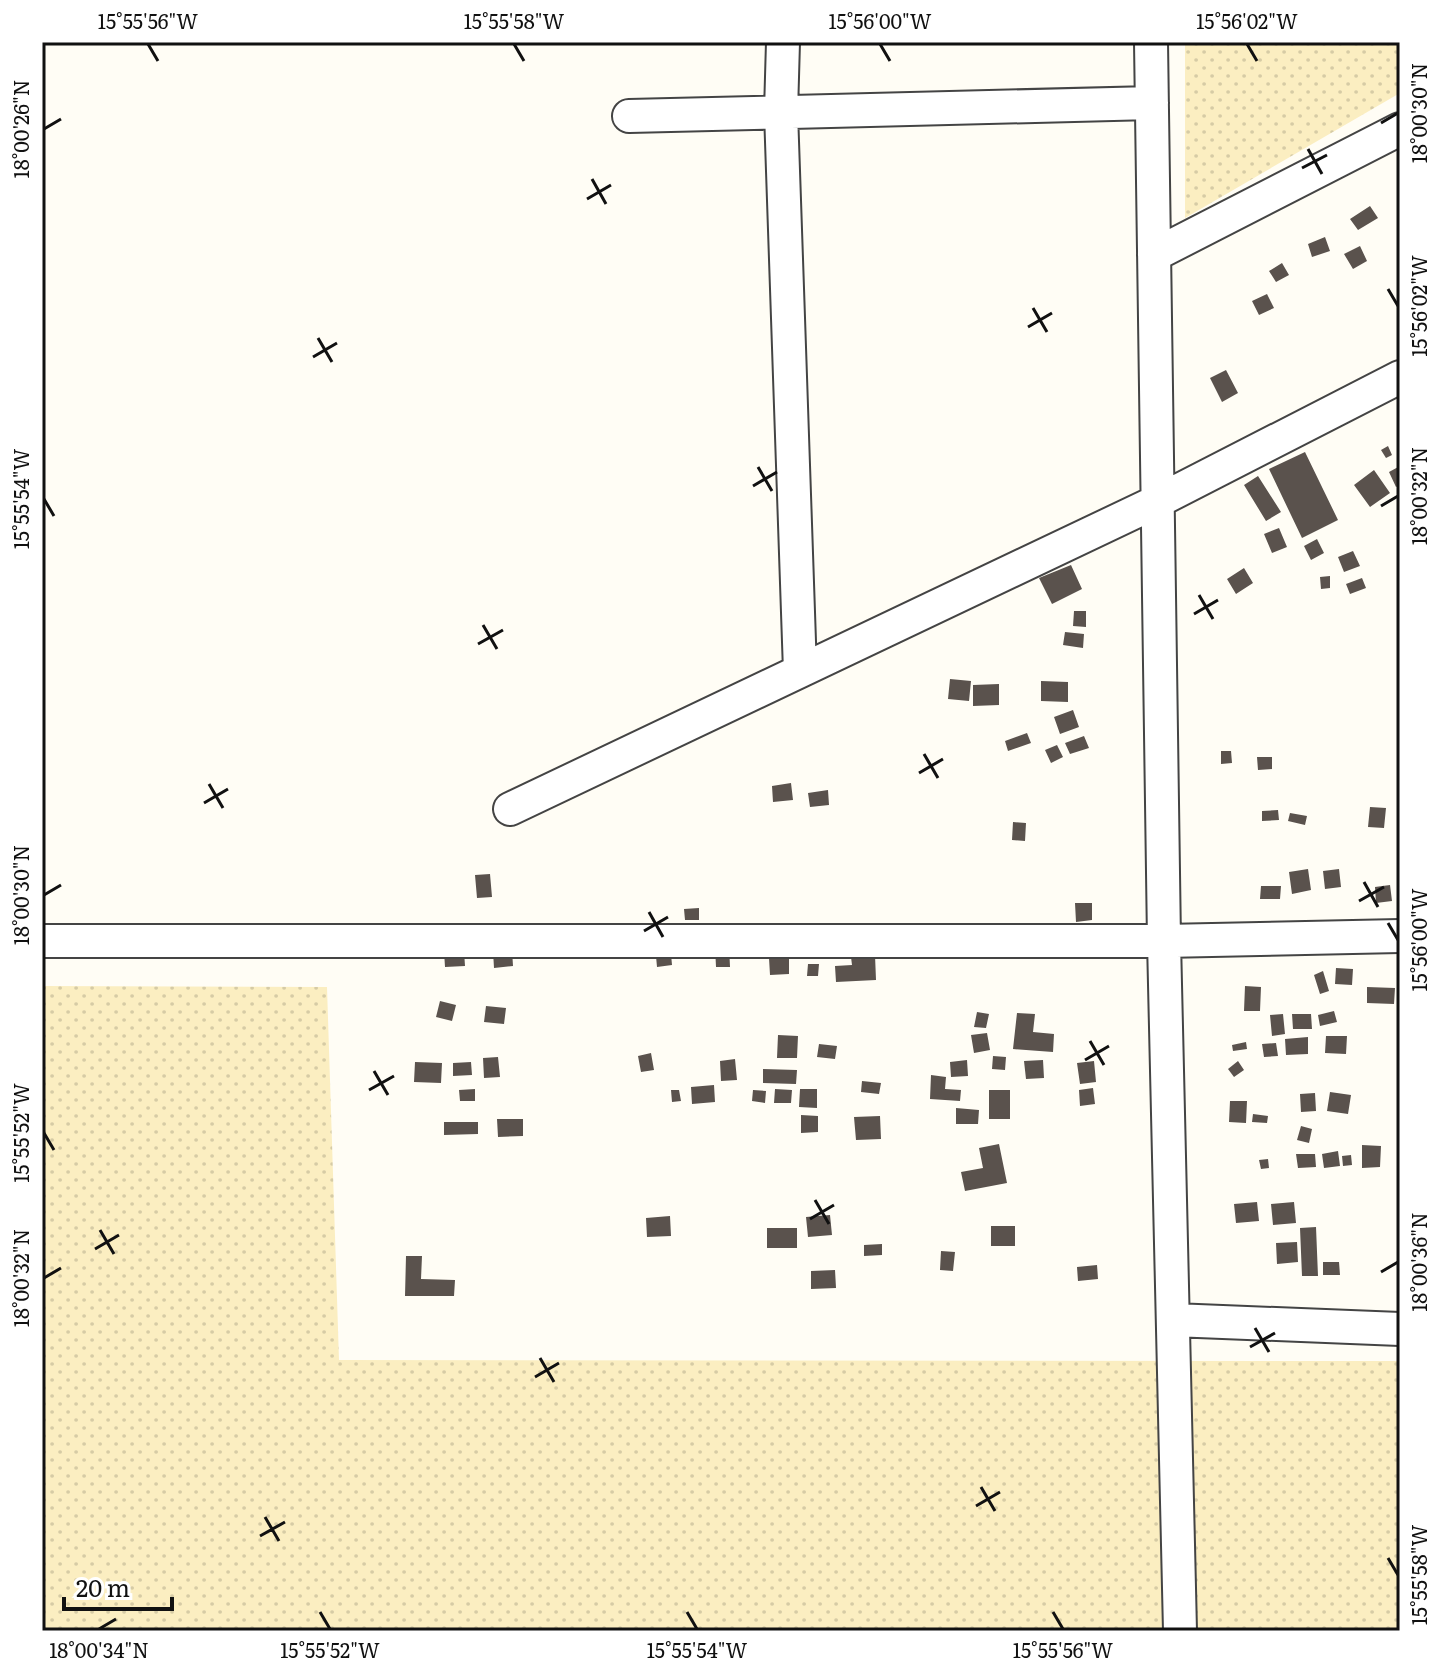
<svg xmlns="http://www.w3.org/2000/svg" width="1442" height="1673" font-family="Literata,serif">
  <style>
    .sand { fill: url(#sand-dots) }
    .building { fill: #5a524d }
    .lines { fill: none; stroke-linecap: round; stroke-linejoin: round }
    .minor-casing { stroke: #444; stroke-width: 36 }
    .minor { stroke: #fff; stroke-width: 32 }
    .ticks { fill: none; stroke: #111; stroke-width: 3 }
    .neatline { fill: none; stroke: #111; stroke-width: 3 }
    .ticks-label { font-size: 20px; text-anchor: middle; fill: #111 }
  </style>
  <defs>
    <pattern id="sand-dots" width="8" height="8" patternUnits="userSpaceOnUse" patternTransform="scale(2)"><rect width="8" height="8" fill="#fbeec1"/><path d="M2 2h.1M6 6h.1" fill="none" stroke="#d6cba5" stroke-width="1.8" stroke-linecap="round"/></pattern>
  </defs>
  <rect width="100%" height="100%" fill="#fffdf5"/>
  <path class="sand" d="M1185,42H1400V93L1185,218Z
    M42,986L327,987L339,1360L1400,1361V1631H42Z"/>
  <path class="building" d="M1370,206L1378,218L1358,230L1350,219Z
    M1325,237L1330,251L1312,257L1308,244Z
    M1360,246L1367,261L1353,269L1344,254Z
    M1282,263L1289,275L1276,282L1269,271Z
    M1267,294L1274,308L1259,315L1252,301Z
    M1226,370L1238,393L1222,402L1210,378Z
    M1388,446L1392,455L1386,458L1381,450Z
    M1305,452L1338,520L1302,538L1269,469Z
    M1400,466V485L1396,487L1389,472Z
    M1374,470L1390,493L1370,507L1354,485Z
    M1258,476L1281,512L1266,521L1244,485Z
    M1279,528L1287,547L1272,553L1264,534Z
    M1317,539L1324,553L1311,560L1304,546Z
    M1353,551L1360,566L1344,572L1338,557Z
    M1071,565L1082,589L1052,604L1039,578Z
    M1244,568L1253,583L1236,594L1227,579Z
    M1330,576V588L1321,589L1320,577Z
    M1362,578L1366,588L1350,594L1346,584Z
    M1074,611H1086V627L1073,626Z
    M1065,632L1084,634L1083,648L1063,645Z
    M950,679L971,681L969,701L948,699Z
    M1041,681L1068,682V702L1041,701Z
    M999,684V705L973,706V685Z
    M1073,710L1079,727L1060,734L1054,717Z
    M1027,733L1031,743L1008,751L1005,741Z
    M1084,736L1089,748L1070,754L1065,743Z
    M1057,745L1063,757L1051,763L1045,750Z
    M1221,751H1231L1232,763L1221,764Z
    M1257,757H1272V769L1258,770Z
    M791,783L793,800L773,802L772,786Z
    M828,790L829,805L810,807L808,793Z
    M1370,807L1386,808L1384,828L1368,827Z
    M1278,810L1279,820L1262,821V811Z
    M1290,813L1307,816L1305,825L1288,821Z
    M1013,822L1026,823L1025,841L1012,840Z
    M1308,869L1311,890L1292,894L1289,872Z
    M1339,869L1341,887L1325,889L1323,871Z
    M490,874L492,897L477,898L475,875Z
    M1390,885L1392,901L1376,903L1375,887Z
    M1261,886H1281L1280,899H1260Z
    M1075,903H1092V920L1076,922Z
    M699,908V920H685L684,909Z
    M729,945L730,967H716L715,946Z
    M512,950L513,966L494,968L493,951Z
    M444,951H464L465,966L445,967Z
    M671,954L672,965L657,967L656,956Z
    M875,955L876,980L836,982L835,966L852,965L851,957Z
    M769,958H789V974L770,975Z
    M808,964H819L818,976H807Z
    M1336,968L1353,969L1352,985L1335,984Z
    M1323,971L1329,991L1320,994L1314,975Z
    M1245,986L1261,987L1260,1011H1244Z
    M1367,987L1395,988L1394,1004L1367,1003Z
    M440,1001L456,1005L452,1021L436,1017Z
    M486,1006L506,1008L504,1024L484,1022Z
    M1334,1011L1337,1022L1320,1026L1318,1015Z
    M977,1012L989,1014L986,1028L974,1027Z
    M1017,1013L1035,1014L1033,1032L1054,1034L1053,1052L1013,1049Z
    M1283,1014L1285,1034L1272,1036L1270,1015Z
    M1292,1014H1311L1312,1029H1293Z
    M987,1033L990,1050L974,1053L971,1035Z
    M778,1035L798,1036L797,1058H777Z
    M1326,1036H1347L1346,1054L1325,1053Z
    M1308,1037V1054L1286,1055L1285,1039Z
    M1246,1042L1247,1049L1233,1051L1232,1045Z
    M1276,1043L1278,1056L1264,1057L1262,1044Z
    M819,1044L837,1046L835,1059L817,1057Z
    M651,1053L654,1070L641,1072L638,1056Z
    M993,1056L1006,1057L1005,1070L992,1069Z
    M498,1057L500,1077L484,1078L483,1058Z
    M735,1059L737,1080L721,1081L720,1061Z
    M967,1060L968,1076L951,1077L950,1062Z
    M1043,1060L1044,1078L1026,1079L1024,1061Z
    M1094,1061L1096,1082L1080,1084L1077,1063Z
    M1238,1061L1244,1070L1234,1077L1228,1069Z
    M415,1062L442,1063L441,1083L414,1082Z
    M471,1062L472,1075L453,1076V1063Z
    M763,1069L797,1070L796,1084L763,1083Z
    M931,1075L946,1077L945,1089L961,1090L960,1101L930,1099Z
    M862,1081L881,1083L879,1094L861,1092Z
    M714,1085L715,1102L692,1104L691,1087Z
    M1093,1088L1095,1104L1080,1106L1079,1090Z
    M475,1089V1101H460L459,1090Z
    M775,1089L792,1090L791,1103H774Z
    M800,1089H817V1108L799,1107Z
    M671,1090H679L681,1101L672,1102Z
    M753,1090L766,1091L765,1103L752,1101Z
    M989,1090H1010V1119H989Z
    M1330,1092L1351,1095L1348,1114L1327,1111Z
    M1315,1093L1316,1111L1301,1112L1300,1094Z
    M1230,1101H1247L1246,1123L1229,1122Z
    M956,1108L979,1110L978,1124H956Z
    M1253,1114L1268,1116L1267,1123L1252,1122Z
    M801,1115L818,1116V1132L801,1133Z
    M880,1116L881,1139L856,1140L854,1117Z
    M497,1119H523V1136L498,1137Z
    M444,1122H478V1134L444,1135Z
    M1301,1126L1312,1129L1309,1143L1297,1140Z
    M999,1144L1007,1183L965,1191L961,1172L983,1168L979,1148Z
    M1362,1145L1381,1146L1380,1167L1362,1168Z
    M1338,1151L1340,1166L1324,1168L1322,1154Z
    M1296,1154H1315L1316,1167L1298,1168Z
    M1351,1155L1352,1165L1343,1166L1342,1156Z
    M1268,1159L1269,1168L1261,1169L1259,1160Z
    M1257,1202L1259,1221L1236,1223L1234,1204Z
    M1294,1202L1296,1223L1273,1225L1271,1204Z
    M830,1215L832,1235L808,1237L806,1217Z
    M670,1216L671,1236L647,1237L646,1218Z
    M991,1226H1015V1246H991Z
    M1316,1227L1318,1276H1302L1300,1228Z
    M767,1228H797V1248H767Z
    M1297,1242L1298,1262L1277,1264L1276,1243Z
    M882,1244V1255L864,1256V1245Z
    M941,1251L955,1252L953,1271L940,1270Z
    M406,1256H422L421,1279L455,1280L454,1296H405Z
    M1323,1262H1339L1340,1275H1323Z
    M1097,1265L1098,1279L1078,1281L1077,1267Z
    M835,1270L836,1288L811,1289V1271Z"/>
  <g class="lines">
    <defs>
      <path id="minor" d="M783,42L781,112L800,671
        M1151,42L1164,941L1180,1631
        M629,116L1152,103
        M1154,255L1400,129
        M510,809L1158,501L1400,377
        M42,941H1164L1400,936
        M1173,1320L1400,1329"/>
    </defs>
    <use href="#minor" class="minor-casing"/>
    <use href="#minor" class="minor"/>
  </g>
  <path class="ticks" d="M148,44L158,61M514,44L524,61M880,44L890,61M1247,44L1257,61M1381,123L1398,113M44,129L61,119M1308,149L1322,174M1302,168L1327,155M592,179L606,204M587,199L611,185M1388,289L1398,306M1033,308L1047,332M1028,327L1052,313M318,338L332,362M313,357L337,343M758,467L772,491M753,486L777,472M44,499L54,516M1381,506L1398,496M1199,595L1213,619M1194,614L1218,600M483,625L497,649M478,644L503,630M924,754L938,778M919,773L943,759M209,784L223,808M204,803L228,789M1364,882L1378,907M44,895L61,885M1359,901L1384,887M649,912L663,937M1388,923L1398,940M644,931L668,917M1090,1041L1104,1065M1085,1060L1109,1046M374,1071L388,1095M369,1090L394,1076M44,1133L54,1150M815,1200L829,1224M810,1219L834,1205M100,1230L114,1254M95,1249L119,1235M1381,1272L1398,1262M44,1278L61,1268M1255,1328L1269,1352M1250,1347L1275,1333M540,1358L554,1382M535,1377L559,1363M981,1487L995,1511M976,1506L1000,1492M265,1517L279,1541M260,1536L285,1522M1388,1558L1398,1575M320,1612L330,1629M687,1612L697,1629M1053,1612L1063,1629M99,1629L116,1619"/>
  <rect width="1442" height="1673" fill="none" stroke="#ffffff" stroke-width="88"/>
  <path d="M64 1597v12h108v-12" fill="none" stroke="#111111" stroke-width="4"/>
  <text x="76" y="1597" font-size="24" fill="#111111" stroke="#ffffff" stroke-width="6" paint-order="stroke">20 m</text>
  <rect x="44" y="44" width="1354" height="1585" class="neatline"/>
  <g class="ticks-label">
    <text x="148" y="29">15°55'56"W</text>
    <text x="514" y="29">15°55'58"W</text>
    <text x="880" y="29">15°56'00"W</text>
    <text x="1247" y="29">15°56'02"W</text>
    <text transform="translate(1420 113) rotate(-90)" y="7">18°00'30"N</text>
    <text transform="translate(22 129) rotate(-90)" y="7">18°00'26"N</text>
    <text transform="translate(1420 306) rotate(-90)" y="7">15°56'02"W</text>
    <text transform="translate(1420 496) rotate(-90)" y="7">18°00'32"N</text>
    <text transform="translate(22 499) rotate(-90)" y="7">15°55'54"W</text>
    <text transform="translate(22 895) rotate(-90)" y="7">18°00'30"N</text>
    <text transform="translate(1420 940) rotate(-90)" y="7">15°56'00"W</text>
    <text transform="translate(22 1133) rotate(-90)" y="7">15°55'52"W</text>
    <text transform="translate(1420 1262) rotate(-90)" y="7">18°00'36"N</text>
    <text transform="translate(22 1278) rotate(-90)" y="7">18°00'32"N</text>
    <text transform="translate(1420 1575) rotate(-90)" y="7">15°55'58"W</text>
    <text x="99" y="1658">18°00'34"N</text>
    <text x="330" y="1658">15°55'52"W</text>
    <text x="697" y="1658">15°55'54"W</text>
    <text x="1063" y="1658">15°55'56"W</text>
  </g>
</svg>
